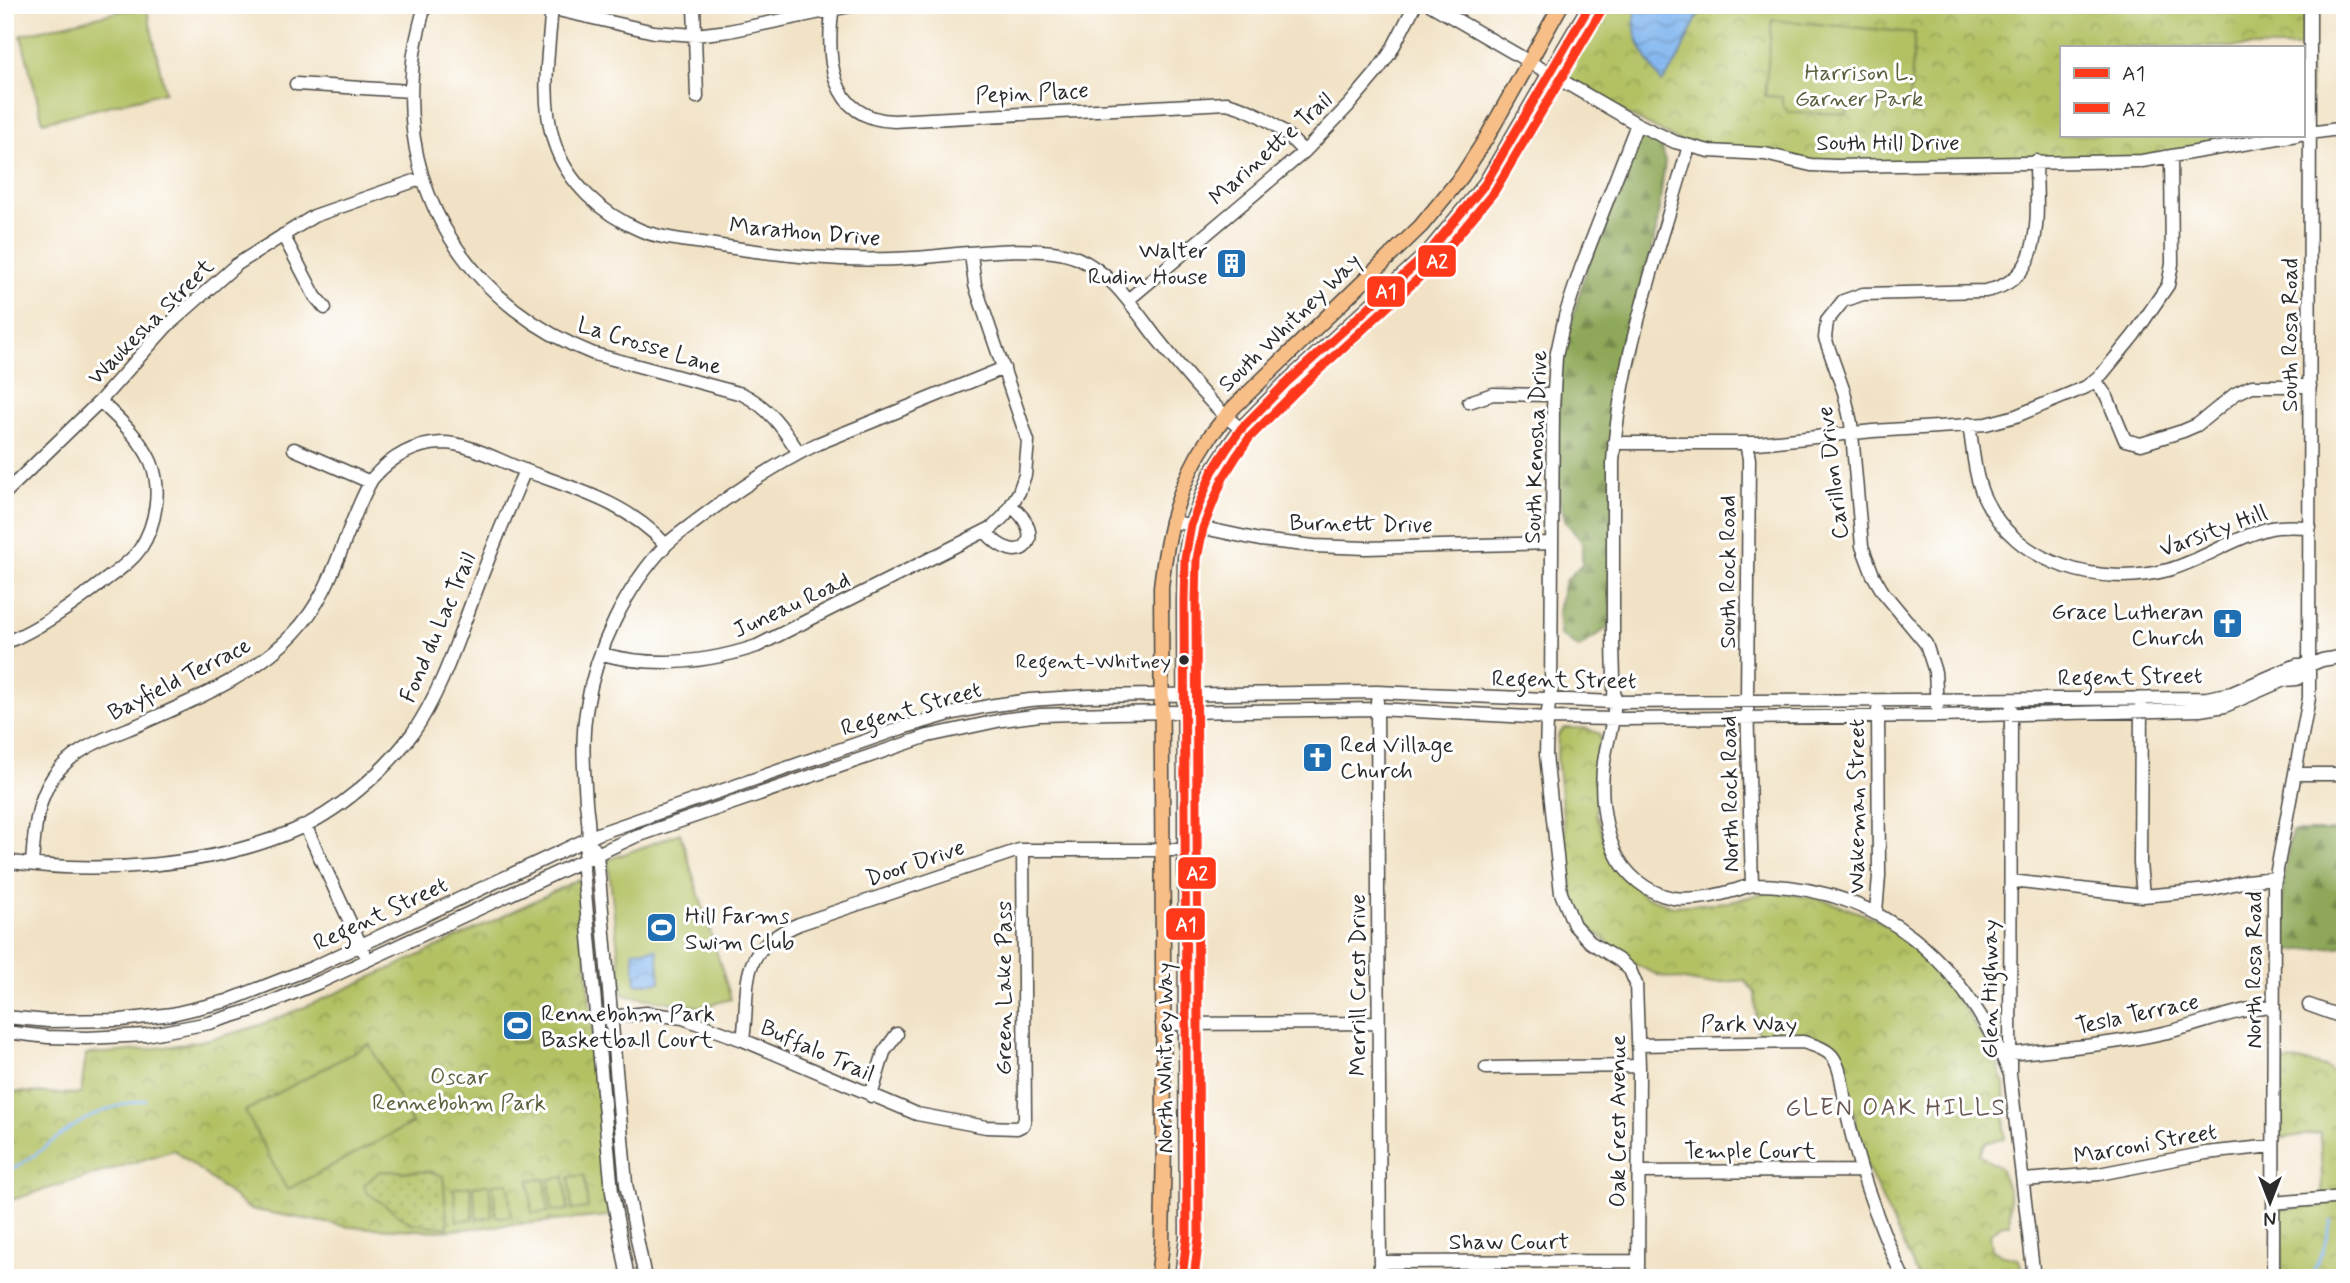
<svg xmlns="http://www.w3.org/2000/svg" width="2350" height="1283" font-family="Mynerve,sans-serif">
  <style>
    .forest { fill: url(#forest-firs); stroke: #5c6942; stroke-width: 2 }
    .park { fill: url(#park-crowns); stroke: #6f7647; stroke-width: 2 }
    .garden { fill: url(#garden-dots); stroke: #6f7647; stroke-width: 2 }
    .pitch { fill: #b3c163; stroke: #6f7647; stroke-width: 2 }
    .water { fill: url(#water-waves); stroke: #56708d; stroke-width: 2 }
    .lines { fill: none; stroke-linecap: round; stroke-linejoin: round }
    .stream { stroke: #81b6ef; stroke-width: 2.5 }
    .minor-casing { stroke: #494642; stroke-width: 15 }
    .major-casing { stroke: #494642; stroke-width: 17 }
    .minor { stroke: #fff; stroke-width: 12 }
    .major { stroke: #f7be87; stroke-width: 14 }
    .bus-1-casing { stroke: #fff; stroke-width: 14 }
    .bus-2-casing { stroke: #fff; stroke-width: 14 }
    .bus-1 { stroke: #ff391a; stroke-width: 9 }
    .bus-2 { stroke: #ff391a; stroke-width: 9 }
    .bus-dot { fill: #2b2b2b; stroke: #fff; stroke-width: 2.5 }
    .labels { text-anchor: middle; stroke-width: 6; stroke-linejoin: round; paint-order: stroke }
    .bus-label { font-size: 21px; fill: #2b2b2b; stroke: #fff; text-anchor: end }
    .park-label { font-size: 23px; fill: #5b603f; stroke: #fff }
    .street-label { font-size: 23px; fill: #2b2b2b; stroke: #fff }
    .poi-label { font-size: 23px; fill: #2b2b2b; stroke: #fff; text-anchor: start }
    .neighbourhood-label { font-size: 24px; letter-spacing: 2px; fill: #695753; stroke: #fff }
    .line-badge { stroke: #fff; stroke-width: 2.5 }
    .badge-label { font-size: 19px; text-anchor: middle; font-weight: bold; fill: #fff }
  </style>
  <defs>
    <pattern id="forest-firs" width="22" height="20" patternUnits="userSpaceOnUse" patternTransform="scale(1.75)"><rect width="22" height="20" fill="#8ea759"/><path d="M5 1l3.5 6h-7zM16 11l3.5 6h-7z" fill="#74884a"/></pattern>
    <pattern id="park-crowns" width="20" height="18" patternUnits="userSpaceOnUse" patternTransform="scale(1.75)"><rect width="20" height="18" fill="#b3c163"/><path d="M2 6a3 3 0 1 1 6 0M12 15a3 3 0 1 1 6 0" fill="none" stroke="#929d52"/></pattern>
    <pattern id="garden-dots" width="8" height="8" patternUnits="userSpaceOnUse" patternTransform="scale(1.75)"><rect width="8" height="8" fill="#b3c163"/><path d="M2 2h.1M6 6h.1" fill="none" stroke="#929d52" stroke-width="1.8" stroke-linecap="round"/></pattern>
    <pattern id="water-waves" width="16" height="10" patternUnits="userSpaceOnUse" patternTransform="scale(1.75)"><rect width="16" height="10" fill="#81b6ef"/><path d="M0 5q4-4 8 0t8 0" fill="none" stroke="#6a94c2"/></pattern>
  </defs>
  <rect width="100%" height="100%" fill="#fff"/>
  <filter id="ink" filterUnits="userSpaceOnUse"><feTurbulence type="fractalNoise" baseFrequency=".0143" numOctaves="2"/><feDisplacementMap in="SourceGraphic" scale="14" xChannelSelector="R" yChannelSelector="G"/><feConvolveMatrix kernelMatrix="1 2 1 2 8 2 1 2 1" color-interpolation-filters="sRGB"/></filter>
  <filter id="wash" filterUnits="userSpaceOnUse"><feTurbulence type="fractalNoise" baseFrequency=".00686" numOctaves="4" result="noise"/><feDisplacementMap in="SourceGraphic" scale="28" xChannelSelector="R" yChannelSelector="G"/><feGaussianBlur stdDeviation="1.57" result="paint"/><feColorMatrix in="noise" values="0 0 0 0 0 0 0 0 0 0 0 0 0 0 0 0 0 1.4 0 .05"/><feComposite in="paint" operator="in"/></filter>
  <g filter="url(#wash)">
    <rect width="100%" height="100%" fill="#f1e2c5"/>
    <path class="forest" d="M1637,137L1646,138L1662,146L1665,162L1656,231L1617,388L1610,626L1579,648L1560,635L1558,611L1565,581L1582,564V542L1566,522L1559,499L1558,432L1561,359L1583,281L1606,214Z
      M2292,831H2345V946L2280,952L2283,878Z"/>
    <path class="park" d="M1590,5H2310V132L2303,134V47H2061V135H2297L2171,157L1836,166L1689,146L1548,73Z
      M1564,728H1585L1600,734L1601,747L1596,766V814L1612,862L1644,896L1673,906L1729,902L1771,891L1824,900L1874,918L1913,943L1949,984L1994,1055L2004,1083L2005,1139L1986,1142L1979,1155L2000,1168L2009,1191L2010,1224H2002L1990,1234L1992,1249L1999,1254L2018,1258L2026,1278H1919L1862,1156L1845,1063C1825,1032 1790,1037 1757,1036L1755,993L1745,980L1707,984L1660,976L1632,963L1587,925L1573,899L1566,844L1557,758L1558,736Z
      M579,879L609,1216L441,1231L350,1227L249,1209L174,1150L5,1202V1100L15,1092L81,1094L86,1054C142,1051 200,1045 254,1027C294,1013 333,995 372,977C442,946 510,913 579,879Z
      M2303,1061L2327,1068L2345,1084V1278H2281L2280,1210L2323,1205L2320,1133L2282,1138L2281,1062Z"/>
    <path class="garden" d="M380,1171L431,1172L443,1176L448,1228L411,1223L366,1192L364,1185Z"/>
    <path class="pitch" d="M146,5L165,92L43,122L21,35Z
      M1772,20L1915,33L1909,109L1848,103L1847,114L1788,112L1782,104V97L1765,96Z
      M680,833L731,999L701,1007L623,995L608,860Z
      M526,1010L528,1042L511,1043L509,1011Z
      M369,1044L412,1123L287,1190L245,1111Z
      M584,1175L588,1208L572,1210L569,1177Z
      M564,1177L568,1210L552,1211L549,1179Z
      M545,1179L548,1212L532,1213L529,1180Z
      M508,1183L511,1216L496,1217L493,1184Z
      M489,1184L492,1217L477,1219L473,1186Z
      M470,1186L473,1219L457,1221L454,1188Z"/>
    <path class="water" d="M1637,5H1703L1676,63L1662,83C1647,58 1627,36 1637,5Z
      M657,949L660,982L636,984L633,951Z"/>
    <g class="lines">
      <path class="stream" d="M5,1172C28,1163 45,1146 65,1132C90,1114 116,1104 146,1100
        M2313,1278V1272L2323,1250L2331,1221"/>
    </g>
  </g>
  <g filter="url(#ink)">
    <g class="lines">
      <defs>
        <path id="minor" d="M425,5C419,28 413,50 412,74C402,203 476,308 594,354L742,394C769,407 783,428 799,453
          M536,5L654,32L695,35L729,31L855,5
          M552,5C549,50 540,98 554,142C567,183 602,214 640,230C661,239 686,240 708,244C777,255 844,263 914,258C956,255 1039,242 1077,258C1112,273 1133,307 1155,336C1182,369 1207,402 1241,429
          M694,5L697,97
          M833,5C826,55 828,119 894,121L1227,103C1260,112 1281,127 1304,152
          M1431,5L1637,124L1675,142L1709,151L1765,154L1811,165L1836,166L2142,161L2297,135
          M296,84L411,91
          M1637,124L1581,268L1565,316L1556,357L1553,408L1551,691L1547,718L1546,755L1561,893L1574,925L1590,942L1620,961L1630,970L1636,984L1639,1066L1638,1278
          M2303,134L2345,128
          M1689,146C1660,247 1620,357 1613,462C1613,520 1613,578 1613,636C1613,661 1615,685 1614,710C1613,726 1607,741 1605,756C1599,786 1603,823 1614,850C1625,875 1647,893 1673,898C1694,901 1716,896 1736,890C1742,888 1749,885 1756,885C1883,886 1963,962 2010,1074
          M283,235L315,296L325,308
          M1128,300L1304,152L1349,105L1376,73L1390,53L1415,5
          M2095,380L2107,397L2125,440L2141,444L2183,431L2197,425L2235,394L2252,386H2310
          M1469,402L1493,394L1553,395
          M1969,424C1973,449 1974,474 1984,497C2015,565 2101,588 2168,570C2203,560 2233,538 2267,529C2281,525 2296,527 2310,527
          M1614,443H1758L1873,431L1986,424L2016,416L2086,387L2102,374L2134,335L2168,285L2172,264L2171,157
          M1746,443L1749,459L1747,701L1752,885
          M294,449L370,482
          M5,493L100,401L166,327L236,265L314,216L423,178
          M1171,521L1260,540L1314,546L1366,548L1552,543
          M985,531C1020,573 1050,536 1011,506
          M5,643C42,627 73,605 104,581C117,571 131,562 140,549C156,525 162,489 151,462C140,437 118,419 100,401
          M602,654C654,668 706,663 757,646L993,527L1005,515L1019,492L1025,475L1028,441L975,285L971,254
          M1377,701L1380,1278
          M1937,706L1935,672L1926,644L1883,592L1873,575L1862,546L1851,423L1844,392L1825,338L1827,321L1843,301L1863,294L1985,291C2048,280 2036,209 2036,161
          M2141,706L2140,863L2143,896
          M2011,709L2010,1074L2034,1278
          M2295,774H2345
          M305,825L364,952
          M594,848L597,854L626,1184L645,1278
          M5,861C95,875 209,867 293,831C337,813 384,772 412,734C440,694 456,644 473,599C489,555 507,513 525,470
          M32,864C34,835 36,802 53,777C74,748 106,738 138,725C191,701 252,677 293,634C336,590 343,530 372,479C390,458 414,444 442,443C470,443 499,461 524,470C575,489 628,503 666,545
          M2011,881L2143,896L2209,890L2246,881L2275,878
          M1876,912L1879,876L1878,710
          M2309,1005L2345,1018
          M5,1017L48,1021L121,1020L172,1014L227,1001L314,967L600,833L902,728L950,714L988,706L1030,700L1089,696L1377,692L1614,702L2207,698L2232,693L2297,665H2310L2322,660L2345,656
          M595,1019L646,1013L683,1018L743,1040L917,1114L986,1127L1017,1128L1023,1125L1025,1118L1023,850
          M1162,1024L1378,1023
          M5,1032L48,1037L87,1038L146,1035L209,1023L252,1010L320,982L634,837L928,736L1002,720L1040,715L1112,713L1377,709L1547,718L1622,719L1938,716L2200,710L2225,706L2284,680L2297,679L2310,665
          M743,1040C751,984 734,952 799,924L1019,850H1186
          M1638,1045L1803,1042C1813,1045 1825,1048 1832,1056C1842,1068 1843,1093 1846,1108C1857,1167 1878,1223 1903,1278
          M2010,1054C2063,1048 2110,1045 2163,1033C2200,1025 2235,1009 2272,1006
          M1486,1068L1639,1066
          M871,1096L884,1052L897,1034
          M1639,1172L1861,1171
          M2024,1180L2099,1174L2206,1153L2273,1146
          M2273,1203L2345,1197
          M1380,1262L1638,1261
          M628,1278L612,1192L583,870C583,859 587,850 588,839C590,827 587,814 586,802C584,770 581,738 587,706C596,649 626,587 666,545C675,536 686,529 695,522C733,493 774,465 817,444L1004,368
          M2273,1278L2274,886L2309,698L2310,5"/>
        <path id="major" d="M1158,1278L1162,1244L1164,1143L1161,587C1167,533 1178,483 1209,438C1217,427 1225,418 1233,408L1421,226L1462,176L1487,137L1561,5
          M1182,1278L1187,1237L1184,602L1185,558L1191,525L1212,472L1226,450L1241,429L1285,384L1428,253L1485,184L1590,5"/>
      </defs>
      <use href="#minor" class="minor-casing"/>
      <use href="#major" class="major-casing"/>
      <use href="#minor" class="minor"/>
      <use href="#major" class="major"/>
      <defs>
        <path id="bus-1" d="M1182,1278L1187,1237L1184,602L1185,558L1191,525L1212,472L1226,450L1241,429L1285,384L1428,253L1485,184L1590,5"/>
        <path id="bus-2" d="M1194,1278L1199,1237L1196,602L1197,559L1203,528L1223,478L1236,457L1250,437L1294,393L1436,262L1494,192L1601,11"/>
      </defs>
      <use href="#bus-1" class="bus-1-casing"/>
      <use href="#bus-2" class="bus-2-casing"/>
      <use href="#bus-1" class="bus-1"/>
      <use href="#bus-2" class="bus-2"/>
    </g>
  </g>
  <defs>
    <symbol id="building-square" viewBox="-11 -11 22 22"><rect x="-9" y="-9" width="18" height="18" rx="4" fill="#1f6fb2" stroke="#fff"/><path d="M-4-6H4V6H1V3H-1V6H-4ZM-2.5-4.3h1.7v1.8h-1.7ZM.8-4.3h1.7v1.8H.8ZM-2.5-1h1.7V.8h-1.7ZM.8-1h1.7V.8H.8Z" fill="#fff"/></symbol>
    <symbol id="church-square" viewBox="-11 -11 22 22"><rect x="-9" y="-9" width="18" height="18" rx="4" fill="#1f6fb2" stroke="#fff"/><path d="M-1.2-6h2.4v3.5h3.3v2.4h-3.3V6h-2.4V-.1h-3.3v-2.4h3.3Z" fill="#fff"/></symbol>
    <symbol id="stadium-square" viewBox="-11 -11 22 22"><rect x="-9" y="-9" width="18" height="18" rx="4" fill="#1f6fb2" stroke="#fff"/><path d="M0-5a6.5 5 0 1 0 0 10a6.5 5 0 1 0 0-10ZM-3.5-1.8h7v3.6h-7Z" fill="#fff"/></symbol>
  </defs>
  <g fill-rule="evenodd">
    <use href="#building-square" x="1214" y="246" width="35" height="35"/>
    <use href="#church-square" x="2210" y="606" width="35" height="35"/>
    <use href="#church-square" x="1300" y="740" width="35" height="35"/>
    <use href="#stadium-square" x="644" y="910" width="35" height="35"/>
    <use href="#stadium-square" x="500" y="1008" width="35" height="35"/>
  </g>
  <circle class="bus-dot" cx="1184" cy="660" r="6"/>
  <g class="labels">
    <g class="bus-label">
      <text x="1171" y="668">Regent-Whitney</text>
    </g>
    <g class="park-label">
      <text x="1859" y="80">Harrison L.<tspan x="1859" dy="26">Garner Park</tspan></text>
      <text x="459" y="1084">Oscar<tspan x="459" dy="26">Rennebohm Park</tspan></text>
    </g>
    <g class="street-label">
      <text transform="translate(1032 92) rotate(-3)" y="8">Pepin Place</text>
      <text x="1888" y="150">South Hill Drive</text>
      <text transform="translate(1270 148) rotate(-42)" y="8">Marinette Trail</text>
      <text transform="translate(805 231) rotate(5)" y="8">Marathon Drive</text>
      <text transform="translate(150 321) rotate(-45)" y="8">Waukesha Street</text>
      <text transform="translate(1289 322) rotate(-44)" y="8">South Whitney Way</text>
      <text transform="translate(2289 335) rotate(-90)" y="8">South Rosa Road</text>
      <text transform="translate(650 345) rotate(17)" y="8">La Crosse Lane</text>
      <text transform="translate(1535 447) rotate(-88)" y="8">South Kenosha Drive</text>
      <text transform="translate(1832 473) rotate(-97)" y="8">Carillon Drive</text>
      <text transform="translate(1361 523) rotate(1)" y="8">Burnett Drive</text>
      <text transform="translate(2213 530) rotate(-20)" y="8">Varsity Hill</text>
      <text transform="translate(1727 572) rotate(-90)" y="8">South Rock Road</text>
      <text transform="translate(791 604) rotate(-25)" y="8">Juneau Road</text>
      <text transform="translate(437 627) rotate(-67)" y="8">Fond du Lac Trail</text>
      <text transform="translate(2130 676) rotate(-1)" y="8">Regent Street</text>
      <text transform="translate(179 678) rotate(-27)" y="8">Bayfield Terrace</text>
      <text transform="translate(1564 679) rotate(1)" y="8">Regent Street</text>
      <text transform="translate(911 708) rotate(-16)" y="8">Regent Street</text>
      <text transform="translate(1729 794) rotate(-91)" y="8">North Rock Road</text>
      <text transform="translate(1856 806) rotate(-90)" y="8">Wakeman Street</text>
      <text transform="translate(915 862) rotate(-19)" y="8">Door Drive</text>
      <text transform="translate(380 913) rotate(-25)" y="8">Regent Street</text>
      <text transform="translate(2253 970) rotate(-90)" y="8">North Rosa Road</text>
      <text transform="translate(1357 985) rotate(-90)" y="8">Merrill Crest Drive</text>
      <text transform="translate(1003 988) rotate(-90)" y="8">Green Lake Pass</text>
      <text transform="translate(1989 989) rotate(-90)" y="8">Glen Highway</text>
      <text transform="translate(2137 1013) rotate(-12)" y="8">Tesla Terrace</text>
      <text x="1749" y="1031">Park Way</text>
      <text transform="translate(818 1050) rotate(24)" y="8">Buffalo Trail</text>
      <text transform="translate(1164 1058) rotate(-90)" y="8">North Whitney Way</text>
      <text transform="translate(1617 1121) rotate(-90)" y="8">Oak Crest Avenue</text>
      <text transform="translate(2145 1143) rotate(-10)" y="8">Marconi Street</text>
      <text x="1750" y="1158">Temple Court</text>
      <text x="1509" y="1249">Shaw Court</text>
    </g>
    <g class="poi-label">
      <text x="1208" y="258" text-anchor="end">Walter<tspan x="1208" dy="26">Rudin House</tspan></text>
      <text x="2204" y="619" text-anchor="end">Grace Lutheran<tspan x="2204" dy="26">Church</tspan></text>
      <text x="1340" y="752">Red Village<tspan x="1340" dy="26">Church</tspan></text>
      <text x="685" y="923">Hill Farms<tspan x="685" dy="26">Swim Club</tspan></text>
      <text x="541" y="1021">Rennebohm Park<tspan x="541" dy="26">Basketball Court</tspan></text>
    </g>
    <g class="neighbourhood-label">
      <text x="1896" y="1115">GLEN OAK HILLS</text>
    </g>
  </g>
  <g class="line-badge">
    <rect x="1417" y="244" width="40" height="34" rx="7" fill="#ff391a"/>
    <rect x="1366" y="275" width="40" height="33" rx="7" fill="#ff391a"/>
    <rect x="1177" y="856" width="40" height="34" rx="7" fill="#ff391a"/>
    <rect x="1165" y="907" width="41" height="34" rx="7" fill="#ff391a"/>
  </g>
  <g class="badge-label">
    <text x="1437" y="268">A2</text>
    <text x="1386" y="298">A1</text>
    <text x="1197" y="880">A2</text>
    <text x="1186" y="931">A1</text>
  </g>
  <rect width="2350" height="1283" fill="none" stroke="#fff" stroke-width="28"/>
  <rect x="2060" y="46" width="245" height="91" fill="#ffffff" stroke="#aaaaaa" stroke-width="2"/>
  <rect x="2074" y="68" width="35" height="10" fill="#ff391a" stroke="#aaaaaa" stroke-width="2"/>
  <text x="2122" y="80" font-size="21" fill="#2b2b2b">A1</text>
  <rect x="2074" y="103" width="35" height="10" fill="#ff391a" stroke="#aaaaaa" stroke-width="2"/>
  <text x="2122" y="116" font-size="21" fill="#2b2b2b">A2</text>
  <g transform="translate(2270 1202) rotate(180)" stroke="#ffffff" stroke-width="5" paint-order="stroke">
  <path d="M0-5L12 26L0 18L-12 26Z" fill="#2b2b2b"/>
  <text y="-10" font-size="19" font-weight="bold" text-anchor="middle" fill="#2b2b2b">N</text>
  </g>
</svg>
